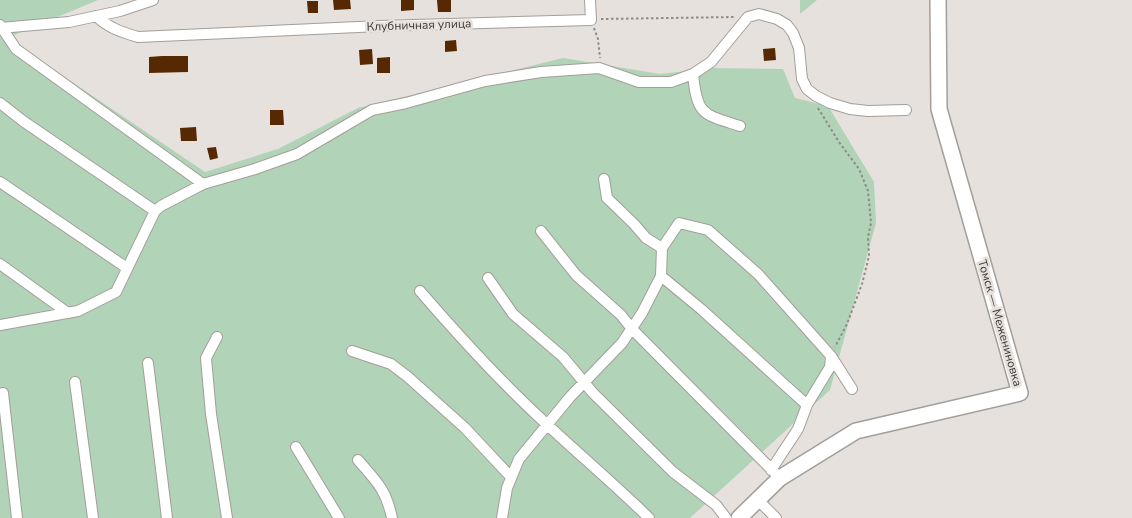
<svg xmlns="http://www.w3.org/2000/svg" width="1132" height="518" font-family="'Nunito Sans',sans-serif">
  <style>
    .green { fill: #b1d3b8 }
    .building { fill: #572903 }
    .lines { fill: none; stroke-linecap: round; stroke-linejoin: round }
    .street-casing { stroke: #a39e99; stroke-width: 12 }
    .secondary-casing { stroke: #a39e99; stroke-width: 18 }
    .path { stroke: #8e8a87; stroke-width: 2; stroke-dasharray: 2.5 2.5; stroke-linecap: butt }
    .street { stroke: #fff; stroke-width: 10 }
    .secondary { stroke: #fff; stroke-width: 15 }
    .labels { text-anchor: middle; stroke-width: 5; stroke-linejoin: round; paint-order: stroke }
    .street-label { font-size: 12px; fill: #3b3937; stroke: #e6e1dd }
  </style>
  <rect width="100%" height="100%" fill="#e6e1dd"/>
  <path class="green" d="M0,0H98L7,38L205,172L278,149L358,108L563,58L660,74L713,68L783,69L795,98L828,106L874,182L876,223L830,390L690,518H0Z
    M800,0H817L800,14Z"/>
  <path class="building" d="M333,0H350L351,9L334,10Z
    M401,0H414V10L401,11Z
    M437,0H451V12H438Z
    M307,1H318V13H308Z
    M456,40L457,51L445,52V41Z
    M775,48L776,60L764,61L763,49Z
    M372,49L373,64L360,65L359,50Z
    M162,56H188V72L149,73V57Z
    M390,57V73H377V58Z
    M270,110H283L284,125H270Z
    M196,127L197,141H181L180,128Z
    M216,147L218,158L210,160L207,148Z"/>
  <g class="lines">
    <defs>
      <path id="street" d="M96,16C109,28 121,32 138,37L380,26L591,20L590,0
        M0,25L16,49L203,184L255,169L297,154L372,110L406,103L485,81L541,72L599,68L639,82H671L693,74L711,62L748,17L759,14L777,19L787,25L793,33L799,48L802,79L807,89L816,96L830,103L850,109L868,111L906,110
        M0,28L69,22L120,11L153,0
        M693,74C697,116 703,114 740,126
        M0,103L23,121L155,211
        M604,179L607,198L634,224L646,238L662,248
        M0,182L127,268
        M541,231L576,275L621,315L632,329L780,478
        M0,264L68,313
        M661,276L701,309L807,405L798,429L771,470
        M488,278L513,314L563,357L593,393L673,472L716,505L726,518
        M420,291C458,335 496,377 539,417C575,451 613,483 649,518
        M0,325L78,311L116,292L155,211L161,206L203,184
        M217,337L206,358L211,414L227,518
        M352,351L391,364L408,377L465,428L511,477
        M831,356L852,389
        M148,363L167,518
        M75,382L93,518
        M3,393L17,518
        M296,447L339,518
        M358,460C376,481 386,489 392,518
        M758,500L776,518
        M502,518L507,488L519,459L570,397L622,343L642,313L661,276L662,248L679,223L708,230L758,274L831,356L830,367L807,405"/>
      <path id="secondary" d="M739,518L780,478L856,431L1020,393L939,109L938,0"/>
    </defs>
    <use href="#street" class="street-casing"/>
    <use href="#secondary" class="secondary-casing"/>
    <path class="path" d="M601,19L736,17
      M594,28L598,39L600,58
      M818,108L839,142L859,169L868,191L871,223L868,237L869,256L862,284L847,324L835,347"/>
    <use href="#street" class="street"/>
    <use href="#secondary" class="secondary"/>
  </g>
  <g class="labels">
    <g class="street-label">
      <text transform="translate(419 25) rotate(-2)" y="4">Клубничная улица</text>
      <text transform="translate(1000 323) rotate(74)" y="4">Томск — Межениновка</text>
    </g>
  </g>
</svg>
